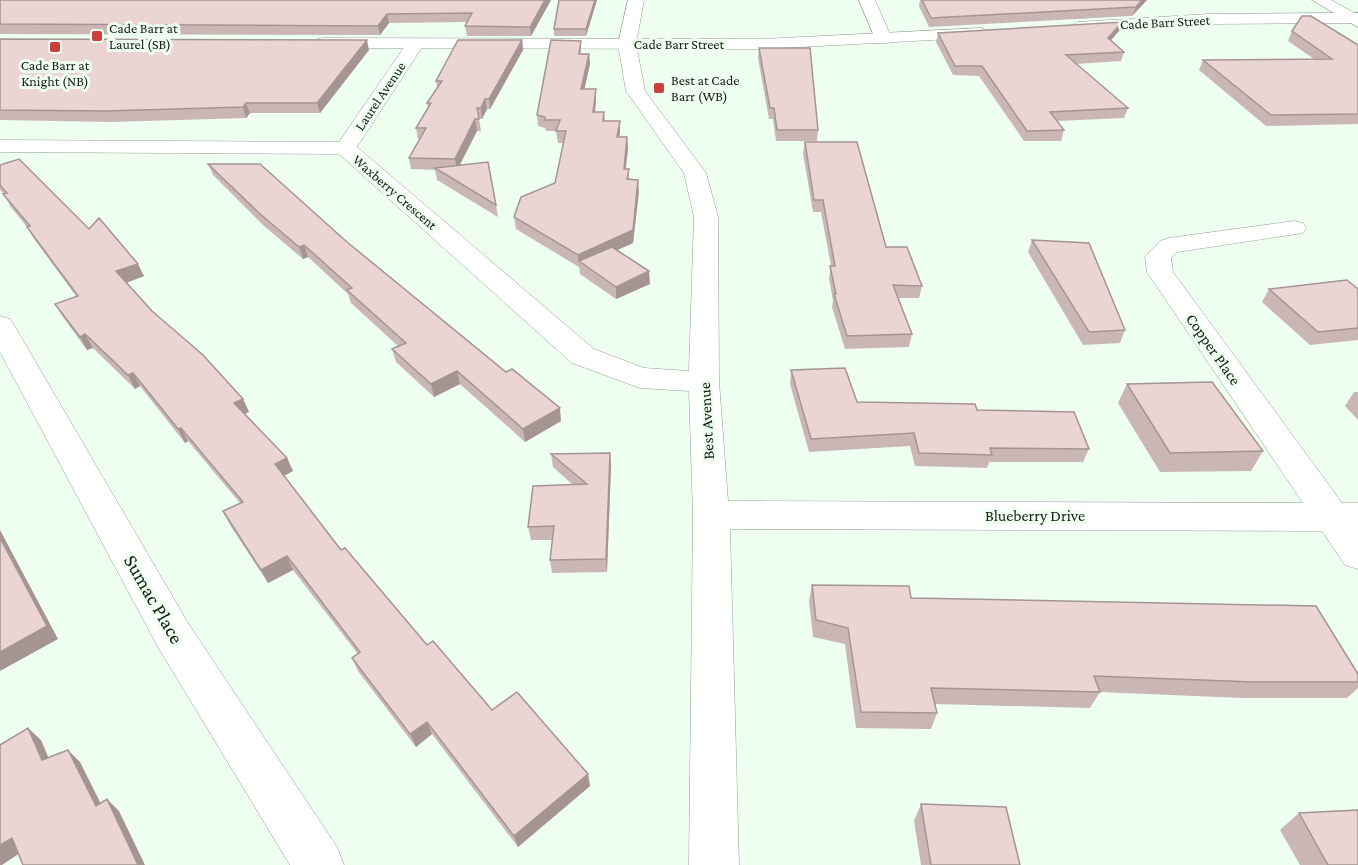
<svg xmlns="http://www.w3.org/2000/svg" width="1358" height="865" font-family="'Crimson Pro',serif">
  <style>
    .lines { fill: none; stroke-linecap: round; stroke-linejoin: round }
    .minor-casing { stroke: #909f92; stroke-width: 1 }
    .tertiary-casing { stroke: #909f92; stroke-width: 1 }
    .minor { fill: #fff; fill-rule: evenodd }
    .tertiary { fill: #fff; fill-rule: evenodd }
    .wall { fill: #cab7b5 }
    .shaded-wall { fill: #a49593 }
    .building { fill: #ebd5d2; stroke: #a49593; stroke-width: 1.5 }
    .poi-dot { fill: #cc3e39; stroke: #eefeef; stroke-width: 2 }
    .labels { text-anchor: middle; stroke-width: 6; stroke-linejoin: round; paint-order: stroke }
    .far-street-label { font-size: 14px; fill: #171c17; stroke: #eefeef }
    .far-poi-label { font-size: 14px; fill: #171c17; stroke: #eefeef; text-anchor: start }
    .street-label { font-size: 16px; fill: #171c17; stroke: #eefeef }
    .near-street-label { font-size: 20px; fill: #171c17; stroke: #eefeef }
  </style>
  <rect width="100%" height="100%" fill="#eefeef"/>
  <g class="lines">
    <defs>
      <path id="minor" d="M628,0H644L636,44L645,91L706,173L718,217L719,382L728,501L1303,503L1147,272L1145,256L1160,241L1169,238L1294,221L1303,223L1306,228L1303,233L1177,252L1171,258L1173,272L1342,503H1358V569L1345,565L1322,531L730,529L739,865H689L693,515L689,391L640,388L572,363L339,154L0,152V140L339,142L409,40H421L424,44L357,147L594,349L644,368L689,371L694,217L684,173L626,91L618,44Z
        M859,0H875L892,39L889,43H877Z
        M1312,0H1331L1358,15V27Z
        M0,316L10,319L14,325L188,623L337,847L344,865H290L158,647L0,352Z"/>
      <path id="tertiary" d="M1358,13V23L1209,24L1078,32L1070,27L1078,22L1209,14Z
        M982,28L990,33L988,37L763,49L323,48L317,47L314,43L317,39L323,38L763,39Z"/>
    </defs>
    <use href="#minor" class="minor-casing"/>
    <use href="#tertiary" class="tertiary-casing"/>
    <use href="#minor" class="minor"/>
    <use href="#tertiary" class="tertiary"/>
  </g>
  <path class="wall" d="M0,0H551L531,36H467L465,26L467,22L389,23L380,35L0,34Z
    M559,0H597L586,36H554V29Z
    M920,0H1147L1132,16L929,27L919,6Z
    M1119,31L1111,40L1124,52L1121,61L1076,64L1128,108L1124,118L1057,121L1064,130L1061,141H1024L979,76L953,75L936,42L938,33Z
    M1292,31L1358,45V124L1266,126L1199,70L1203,60L1314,59L1288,41Z
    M0,39L369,50L320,113H250L246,118L111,122L0,120Z
    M522,40L523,50L490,109H487L482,119H479L481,131H477L460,165L496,205L498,217L437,180L435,170L411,169L409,158L420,139H418L416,128L428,108L427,103L437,88L436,81Z
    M581,41V54H589L590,64L584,89L596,99L595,112H604L605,121H620L619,137H627L628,148L626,169H629V179L639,191L633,243L617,250L650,284L616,299L580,274L579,267L516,229L514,217L555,183L563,143H558L556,131H546L545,128L538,126L537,115Z
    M759,48L818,130L817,141H776L773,119H769L758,58Z
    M805,142L886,247L922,286L919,298H898L912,334L909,347L845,349L832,307L833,301L829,278L831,266L821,212H813L803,153Z
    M208,164L347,242L561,421L525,442L460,384L434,397L396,362L392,349L398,346L351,303L348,294L308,257L303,259L263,225L213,175Z
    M0,165L89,229L144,276L126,283L152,311L243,399L249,412L245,414L287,458L293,471L284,476L341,550L427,645L492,710L588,774L590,786L518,847L432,734L416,747L358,671L352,658L358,654L293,570L268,583L230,525L223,511L240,503L188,441L185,443L140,386L135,389L93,348L87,350L63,317L55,304L76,296L34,239L27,227L10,206L4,194L0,190Z
    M1032,240L1125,330L1120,343L1083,345L1028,252Z
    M1269,289H1358V340L1310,345L1262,302Z
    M791,370L857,402L977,410L1089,449L1083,462H989L987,468L915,466L910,446L809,452L790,384Z
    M1127,384L1263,451L1251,471L1160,472L1118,403Z
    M1354,392H1358V420L1345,406Z
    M610,453L611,466L607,572L552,573L550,560L552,540H531L528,527L573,485L553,467L551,454Z
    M812,585L911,598L1358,674V688L1347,698H1242L1100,692L1090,708L935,704L937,713L931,729L856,728L845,644L813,637L809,601Z
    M921,804L1020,865H921L914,821Z
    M1299,813L1358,865H1300L1280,830Z"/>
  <path class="shaded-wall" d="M545,0H551L531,36L530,27Z
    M595,0H597L586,36V29Z
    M1142,0H1147L1132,16L1136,7Z
    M387,14L389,23L380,35L378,26Z
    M1122,22L1119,31L1105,47L1108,38Z
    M367,40L369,50L320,113L317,103Z
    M522,40L523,50L490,109L489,99Z
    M589,54L590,64L582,100L581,89Z
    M596,89V99L594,123L593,112Z
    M485,99L487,109L482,119L481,108Z
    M246,103L250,113L246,118L243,107Z
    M475,119L477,131L457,170L455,159Z
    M620,121V132L618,148L617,137Z
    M627,137L628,148L624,181V169Z
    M638,180L639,191L633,243L584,265L579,261V268L578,255Z
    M304,245L308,257L303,259L299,247Z
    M138,264L144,276L123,284L116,271Z
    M649,271L650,284L616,299V287Z
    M85,334L93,348L87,350L80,337Z
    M457,371L460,384L434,397L431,384Z
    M133,373L140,386L135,389L128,375Z
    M243,399L249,412L240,416L234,403Z
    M560,408L561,421L525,442L523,429Z
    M181,428L188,441L185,443L178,429Z
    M610,453L611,466L607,572L606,559Z
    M287,458L293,471L281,477L275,464Z
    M0,530L58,639L0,671Z
    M287,556L293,570L268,583L261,570Z
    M427,722L432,734L416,747L410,734Z
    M28,728L41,740L55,773L42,760Z
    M68,750L80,762L108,818L96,806Z
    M588,774L590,786L518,847L514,836Z
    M107,799L119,811L145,865H138Z
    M12,838L26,849L2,865H0V845Z"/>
  <path class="building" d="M0,0H545L530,27L465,26L472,13L387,14L378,26L0,24Z
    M559,0H595L586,29H554Z
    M922,0H1142L1136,7L931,18Z
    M1302,16H1311L1358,45V114L1271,115L1203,60L1332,59L1292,31Z
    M1122,22L1108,38L1124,52L1066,55L1128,108L1050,112L1064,130L1027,131L982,66H955L938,33Z
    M0,39L367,40L317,103H246L243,107L106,111L0,110Z
    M458,40H522L489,99H485L481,108H477L479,119H475L455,159L409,158L426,128H416L431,103H427L442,81H436Z
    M551,40L581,41L579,54H589L581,89H596L593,112H604L603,121H620L617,137H627L624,169H629L627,179L638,180L633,230L578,255L514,217L521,197L555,183L566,131H556L560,120H544L545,117L537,115Z
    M759,48H810L818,130H777L774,108H770Z
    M805,142H857L886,247H907L922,286L893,285L912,334L847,336L834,294H836L830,266H835L823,200H814Z
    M19,159L89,229L99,218L138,264L116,271L152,311L203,355L243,399L234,403L287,458L275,464L341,550L345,548L427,645L433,641L492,710L517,692L588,774L514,836L427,722L410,734L352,658L360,652L287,556L261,570L223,511L243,502L181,428L178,429L133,373L128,375L85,334L80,337L55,304L78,296L27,227L30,226L3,194L7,193L0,185V165Z
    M488,162L496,205L435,168Z
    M208,164H260L347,242L506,372L512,369L560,408L523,429L457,371L431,384L392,349L406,343L347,290L352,288L304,245L299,247L259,213Z
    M1032,240L1089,243L1125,330L1089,332Z
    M612,247L649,271L616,287L579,261Z
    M1347,280L1358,289V328L1318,332L1269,289Z
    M845,368L857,402L975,404L977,410L1074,412L1089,449L990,448L992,455L919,453L914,433L811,439L791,370Z
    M1212,382L1263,451L1170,453L1127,384Z
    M610,453L606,559L550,560L554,526L528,527L533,486L587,484L551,454Z
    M0,538L47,626L0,652Z
    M812,585L909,586L911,598L1316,606L1358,674V682H1255L1094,676L1100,692L931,688L937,713L861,712L848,628L816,620Z
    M28,728L42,760L68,750L96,806L107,799L138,865H23L12,838L0,845V745Z
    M921,804L1006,807L1020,865H931Z
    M1358,810V865H1328L1299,813Z"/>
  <g class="poi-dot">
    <rect x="91" y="30" width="12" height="12" rx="3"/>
    <rect x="49" y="41" width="12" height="12" rx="3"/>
    <rect x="653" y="82" width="12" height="12" rx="3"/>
  </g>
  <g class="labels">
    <g class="far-street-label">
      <text transform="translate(1165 22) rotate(-3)" y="5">Cade Barr Street</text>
      <text x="679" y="49">Cade Barr Street</text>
      <text transform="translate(380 96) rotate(-56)" y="5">Laurel Avenue</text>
      <text transform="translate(395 192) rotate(41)" y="5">Waxberry Crescent</text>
    </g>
    <g class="far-poi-label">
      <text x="109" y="33">Cade Barr at<tspan x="109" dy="16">Laurel (SB)</tspan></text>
      <text x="55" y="70" text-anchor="middle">Cade Barr at<tspan x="55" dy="16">Knight (NB)</tspan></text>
      <text x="671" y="85">Best at Cade<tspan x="671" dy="16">Barr (WB)</tspan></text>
    </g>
    <g class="street-label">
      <text transform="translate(1214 349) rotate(55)" y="6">Copper Place</text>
      <text transform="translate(706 421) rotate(-93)" y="6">Best Avenue</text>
      <text x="1035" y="521">Blueberry Drive</text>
    </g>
    <g class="near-street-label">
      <text transform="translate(154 599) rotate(60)" y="7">Sumac Place</text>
    </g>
  </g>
</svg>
